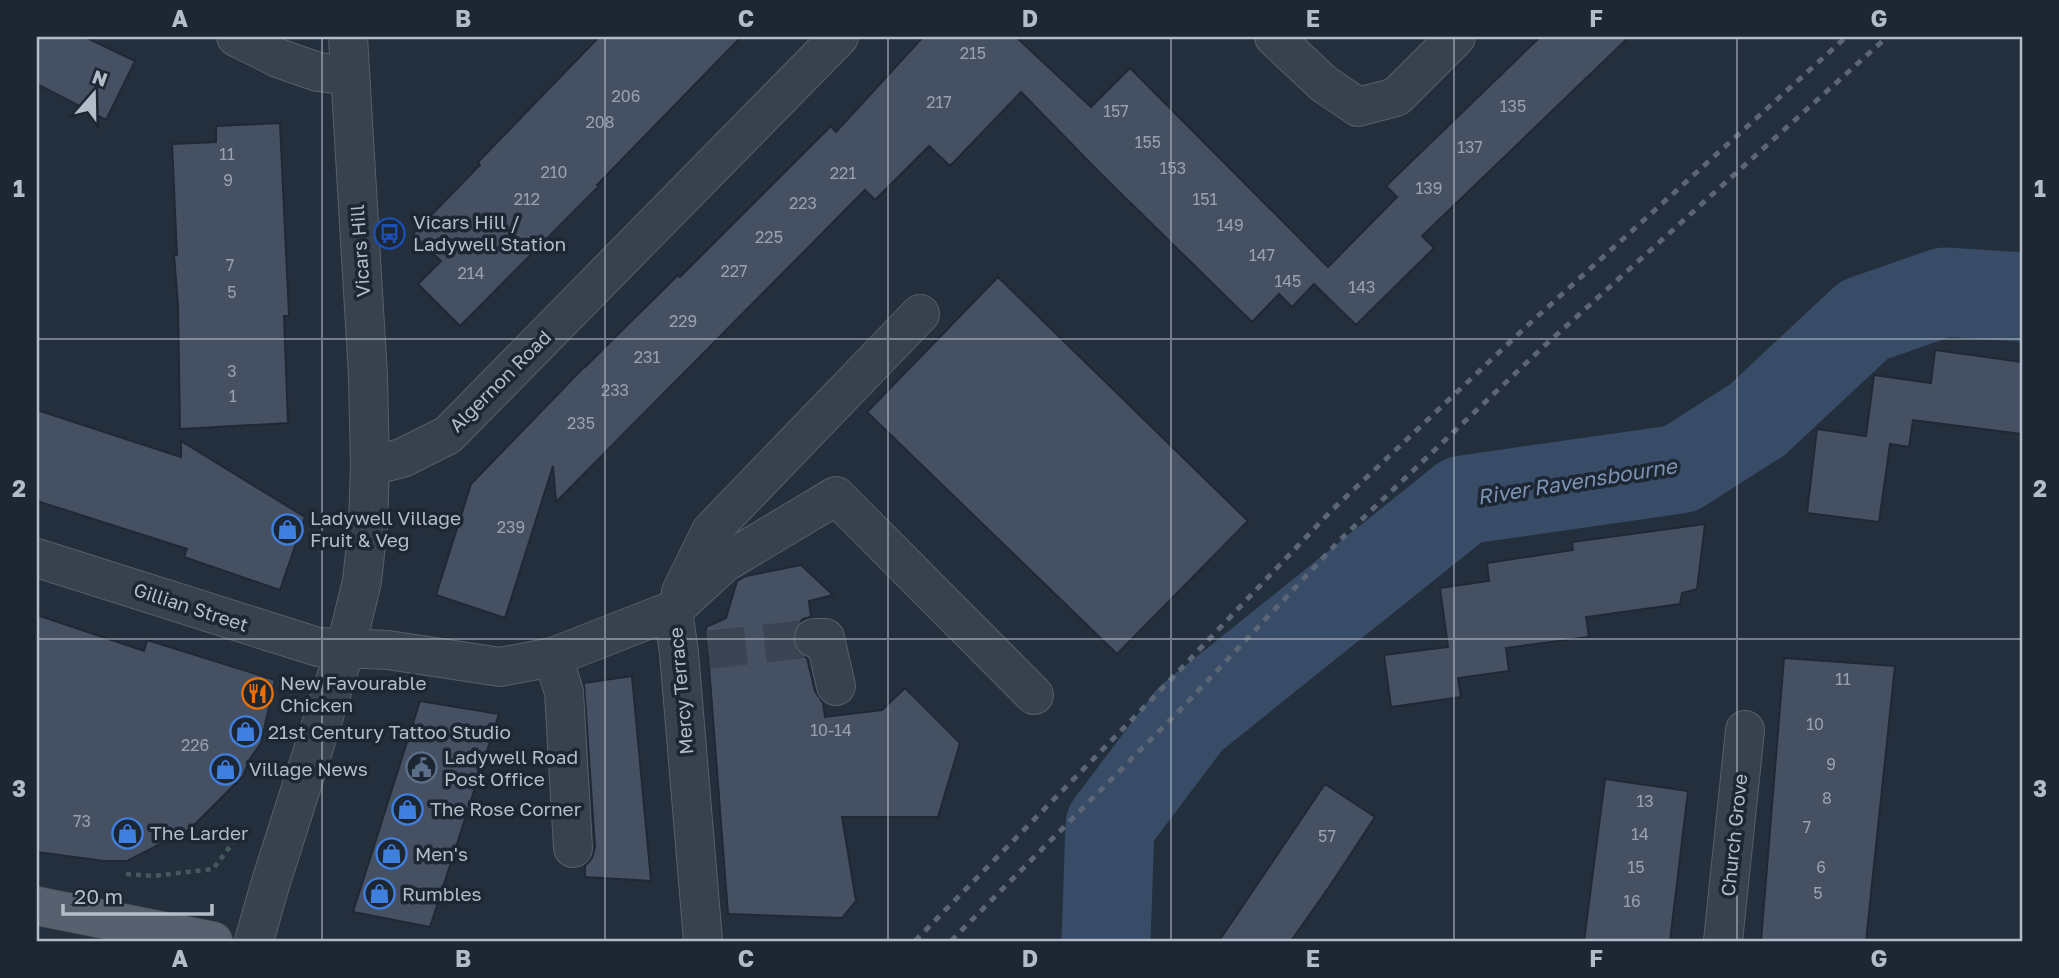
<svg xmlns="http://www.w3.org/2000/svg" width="2059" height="978" font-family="'Golos Text',sans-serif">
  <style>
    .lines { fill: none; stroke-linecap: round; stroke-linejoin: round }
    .river { stroke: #394c67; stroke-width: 89 }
    .building { fill: #455162; stroke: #1f2835; stroke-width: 2 }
    .minor-tunnel { stroke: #3a4453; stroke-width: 38; stroke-dasharray: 38 19; stroke-linecap: butt }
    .minor-casing { stroke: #565f6c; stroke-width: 40 }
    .major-casing { stroke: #414a57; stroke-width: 40 }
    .path { stroke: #44595c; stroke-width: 4.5; stroke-dasharray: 5 5; stroke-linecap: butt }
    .minor { stroke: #38414e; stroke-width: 38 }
    .major { stroke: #56606e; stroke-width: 38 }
    .rail { stroke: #5a6575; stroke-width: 5; stroke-dasharray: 7 7; stroke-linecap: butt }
    .grid { fill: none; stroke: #b4bcc9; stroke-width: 2; stroke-opacity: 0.55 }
    .labels { text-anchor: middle; stroke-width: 7; stroke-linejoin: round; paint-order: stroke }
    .number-label { font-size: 16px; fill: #98a1af }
    .poi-label { font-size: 19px; fill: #b4bcc9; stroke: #1d2633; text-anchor: start }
    .street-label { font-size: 19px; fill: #b4bcc9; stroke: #1d2633 }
    .water-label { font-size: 21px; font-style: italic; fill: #7c92b1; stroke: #1d2633 }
    .neatline { fill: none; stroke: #b4bcc9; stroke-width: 2.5 }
    .grid-label { font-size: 23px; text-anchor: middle; font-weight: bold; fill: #b4bcc9 }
  </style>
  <rect width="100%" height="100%" fill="#242f3e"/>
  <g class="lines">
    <path class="river" d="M1106,941L1110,825L1190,719L1463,500L1680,469L1757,420L1864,320L1944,292L2022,297"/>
  </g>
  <path class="building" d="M37,37H85L135,61L106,120L37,84Z
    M599,37H741L597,185L599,186L460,326L418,284L441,261L413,234L480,165L478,162Z
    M923,37H1016L1091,107L1130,68L1328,267L1397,197L1386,186L1540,37H1629L1422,236L1434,248L1356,325L1314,284L1292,307L1279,294L1252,322L1099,172L1021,92L950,166L929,146L875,200L865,190L556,502L553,466L505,618L436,595L471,484L585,366L584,368L678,275L680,277L831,126L836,132Z
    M280,123L289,316H284L288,423L180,429L178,306L174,255H177L172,144L216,142V126Z
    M998,277L1248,521L1117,654L867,412Z
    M1935,350L2022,362V434L1913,420L1909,447L1890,444L1879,522L1807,513L1817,429L1866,436L1874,375L1931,383Z
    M37,410L181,457V441L305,517L280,590L184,557L187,549L37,501Z
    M1705,524L1697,589L1682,593L1680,604L1586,617L1589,637L1506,648L1509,671L1458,678L1461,697L1391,707L1384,655L1448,647L1440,588L1489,581L1487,563L1573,550L1572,542Z
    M801,565L833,595L809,601L811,617L803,619L795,627L792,637L795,649L807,658L815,691L823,703L825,717L882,710L905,688L960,743L938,817H842L856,901L842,918L728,914L706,627L726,618L737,581L746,576Z
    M37,615L144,651L147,640L275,680L261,743L250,759L243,776L190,829L127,861H104L37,852Z
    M1784,658L1895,666L1866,941H1761Z
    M632,676L651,881L585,877V866L592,858L595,847L584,683Z
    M420,701L499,714L430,927L353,912Z
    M1605,779L1688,791L1670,941H1584Z
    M1325,784L1375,817L1329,887L1291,941H1219Z"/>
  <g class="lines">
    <path class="minor-tunnel" d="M708,650L814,638"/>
    <defs>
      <path id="minor" d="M236,37L278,58L318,72L350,76
        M1274,37L1324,84L1358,107L1396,97L1456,37
        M370,466L402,458L448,435L839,37
        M37,558L318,647L388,650L500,667L553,657L673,610L724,563L836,496L1034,695
        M681,592L711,531L920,314
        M673,610L679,653L703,941
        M814,638H825L836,686
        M553,657L564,692L573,848
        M254,941L270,885L346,647L362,581L368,526L370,466L368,376L348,37
        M1723,941L1745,730"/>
      <path id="major" d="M37,906L213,941"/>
    </defs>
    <use href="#minor" class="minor-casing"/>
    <use href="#major" class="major-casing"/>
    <path class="path" d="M126,874L153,876L213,869L235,840"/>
    <use href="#minor" class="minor"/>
    <use href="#major" class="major"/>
    <path class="rail" d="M915,941L1155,696L1332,510L1528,325L1846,37
      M951,941L1179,711L1339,541L1543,347L1887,37"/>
  </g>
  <path class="grid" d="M322,37V941M605,37V941M888,37V941M1171,37V941M1454,37V941M1737,37V941M37,339H2022M37,639H2022"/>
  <defs>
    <symbol id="bus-ring" viewBox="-11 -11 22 22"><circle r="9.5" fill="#1d2633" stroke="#1a4fb4" stroke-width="1.5"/><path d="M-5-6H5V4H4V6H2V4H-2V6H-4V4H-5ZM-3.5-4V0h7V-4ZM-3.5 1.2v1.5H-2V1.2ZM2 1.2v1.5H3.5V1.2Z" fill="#1a4fb4"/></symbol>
    <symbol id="shop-ring" viewBox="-11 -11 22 22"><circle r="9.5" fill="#1d2633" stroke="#3f7fe0" stroke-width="1.5"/><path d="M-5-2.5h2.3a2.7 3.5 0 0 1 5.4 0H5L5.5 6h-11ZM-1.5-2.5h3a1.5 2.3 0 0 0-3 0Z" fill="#3f7fe0"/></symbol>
    <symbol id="restaurant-ring" viewBox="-11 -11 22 22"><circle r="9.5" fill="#1d2633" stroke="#e8710a" stroke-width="1.5"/><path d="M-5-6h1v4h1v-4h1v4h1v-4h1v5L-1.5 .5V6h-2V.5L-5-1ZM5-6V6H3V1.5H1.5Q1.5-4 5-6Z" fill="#e8710a"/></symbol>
    <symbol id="civic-ring" viewBox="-11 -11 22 22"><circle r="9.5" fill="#1d2633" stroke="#5c6f8a" stroke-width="1.5"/><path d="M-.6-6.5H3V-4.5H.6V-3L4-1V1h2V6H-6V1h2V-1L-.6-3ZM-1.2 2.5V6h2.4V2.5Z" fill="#5c6f8a"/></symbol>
  </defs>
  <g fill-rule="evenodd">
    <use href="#bus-ring" x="372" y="216" width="35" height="35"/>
    <use href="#shop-ring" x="270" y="512" width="35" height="35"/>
    <use href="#restaurant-ring" x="240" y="676" width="35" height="35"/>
    <use href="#shop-ring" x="228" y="714" width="35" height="35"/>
    <use href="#civic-ring" x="404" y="750" width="35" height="35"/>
    <use href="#shop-ring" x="208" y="752" width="35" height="35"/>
    <use href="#shop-ring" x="390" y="792" width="35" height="35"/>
    <use href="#shop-ring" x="110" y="816" width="35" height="35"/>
    <use href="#shop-ring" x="374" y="836" width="35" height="35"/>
    <use href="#shop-ring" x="362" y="876" width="35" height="35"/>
  </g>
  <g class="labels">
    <g class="number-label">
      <text x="973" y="59">215</text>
      <text x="626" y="102">206</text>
      <text x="939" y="108">217</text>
      <text x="1513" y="112">135</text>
      <text x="1116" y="117">157</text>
      <text x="600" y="128">208</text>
      <text x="1148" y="148">155</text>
      <text x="1470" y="153">137</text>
      <text x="227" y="160">11</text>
      <text x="1173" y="174">153</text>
      <text x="554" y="178">210</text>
      <text x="843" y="179">221</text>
      <text x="228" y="186">9</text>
      <text x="1429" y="194">139</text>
      <text x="527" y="205">212</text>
      <text x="1205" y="205">151</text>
      <text x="803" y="209">223</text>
      <text x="1230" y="231">149</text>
      <text x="769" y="243">225</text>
      <text x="1262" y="261">147</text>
      <text x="230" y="271">7</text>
      <text x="734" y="277">227</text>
      <text x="471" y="279">214</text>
      <text x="1288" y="287">145</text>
      <text x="1362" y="293">143</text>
      <text x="232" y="298">5</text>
      <text x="683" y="327">229</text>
      <text x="647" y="363">231</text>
      <text x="232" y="377">3</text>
      <text x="615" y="396">233</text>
      <text x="233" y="402">1</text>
      <text x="581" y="429">235</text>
      <text x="511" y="533">239</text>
      <text x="1843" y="685">11</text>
      <text x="1815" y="730">10</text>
      <text x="831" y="736">10-14</text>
      <text x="195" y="751">226</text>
      <text x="1831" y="770">9</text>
      <text x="1827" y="804">8</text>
      <text x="1645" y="807">13</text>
      <text x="82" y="827">73</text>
      <text x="1807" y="833">7</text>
      <text x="1640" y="840">14</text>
      <text x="1327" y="842">57</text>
      <text x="1636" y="873">15</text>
      <text x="1821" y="873">6</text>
      <text x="1818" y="899">5</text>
      <text x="1632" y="907">16</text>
    </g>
    <g class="poi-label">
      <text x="413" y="229">Vicars Hill /<tspan x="413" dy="22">Ladywell Station</tspan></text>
      <text x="310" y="525">Ladywell Village<tspan x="310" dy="22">Fruit &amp; Veg</tspan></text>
      <text x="280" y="690">New Favourable<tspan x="280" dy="22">Chicken</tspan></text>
      <text x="268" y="739">21st Century Tattoo Studio</text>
      <text x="444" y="764">Ladywell Road<tspan x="444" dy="22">Post Office</tspan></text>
      <text x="249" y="776">Village News</text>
      <text x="430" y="816">The Rose Corner</text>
      <text x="150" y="840">The Larder</text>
      <text x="415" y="861">Men's</text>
      <text x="402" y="901">Rumbles</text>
    </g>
    <g class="street-label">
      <text transform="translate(360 251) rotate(-94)" y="7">Vicars Hill</text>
      <text transform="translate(500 381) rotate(-45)" y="7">Algernon Road</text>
      <text transform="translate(191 607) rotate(18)" y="7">Gillian Street</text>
      <text transform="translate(681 691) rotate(-95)" y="7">Mercy Terrace</text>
      <text transform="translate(1734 835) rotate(-84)" y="7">Church Grove</text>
    </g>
    <g class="water-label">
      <text transform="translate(1577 482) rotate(-9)" y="7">River Ravensbourne</text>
    </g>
  </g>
  <rect width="2059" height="978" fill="none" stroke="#1d2633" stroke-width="77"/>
  <g transform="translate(94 94) rotate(20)" stroke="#1d2633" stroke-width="5" paint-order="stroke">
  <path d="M0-5L12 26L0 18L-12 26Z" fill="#b4bcc9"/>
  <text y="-10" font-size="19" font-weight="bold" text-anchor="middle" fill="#b4bcc9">N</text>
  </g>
  <path d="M63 904v10h149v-10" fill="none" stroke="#b4bcc9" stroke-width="3.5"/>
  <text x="74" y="904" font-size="21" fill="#b4bcc9" stroke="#1d2633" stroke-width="5" paint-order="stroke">20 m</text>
  <rect x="38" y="38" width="1983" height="902" class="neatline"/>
  <g class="grid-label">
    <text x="180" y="27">A</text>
    <text x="463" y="27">B</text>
    <text x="746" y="27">C</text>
    <text x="1030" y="27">D</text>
    <text x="1313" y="27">E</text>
    <text x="1596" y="27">F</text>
    <text x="1879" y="27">G</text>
    <text x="19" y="197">1</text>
    <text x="2040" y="197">1</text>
    <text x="19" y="497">2</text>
    <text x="2040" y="497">2</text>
    <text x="19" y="797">3</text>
    <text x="2040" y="797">3</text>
    <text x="180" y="967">A</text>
    <text x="463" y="967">B</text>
    <text x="746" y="967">C</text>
    <text x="1030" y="967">D</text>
    <text x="1313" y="967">E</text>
    <text x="1596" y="967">F</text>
    <text x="1879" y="967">G</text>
  </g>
</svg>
